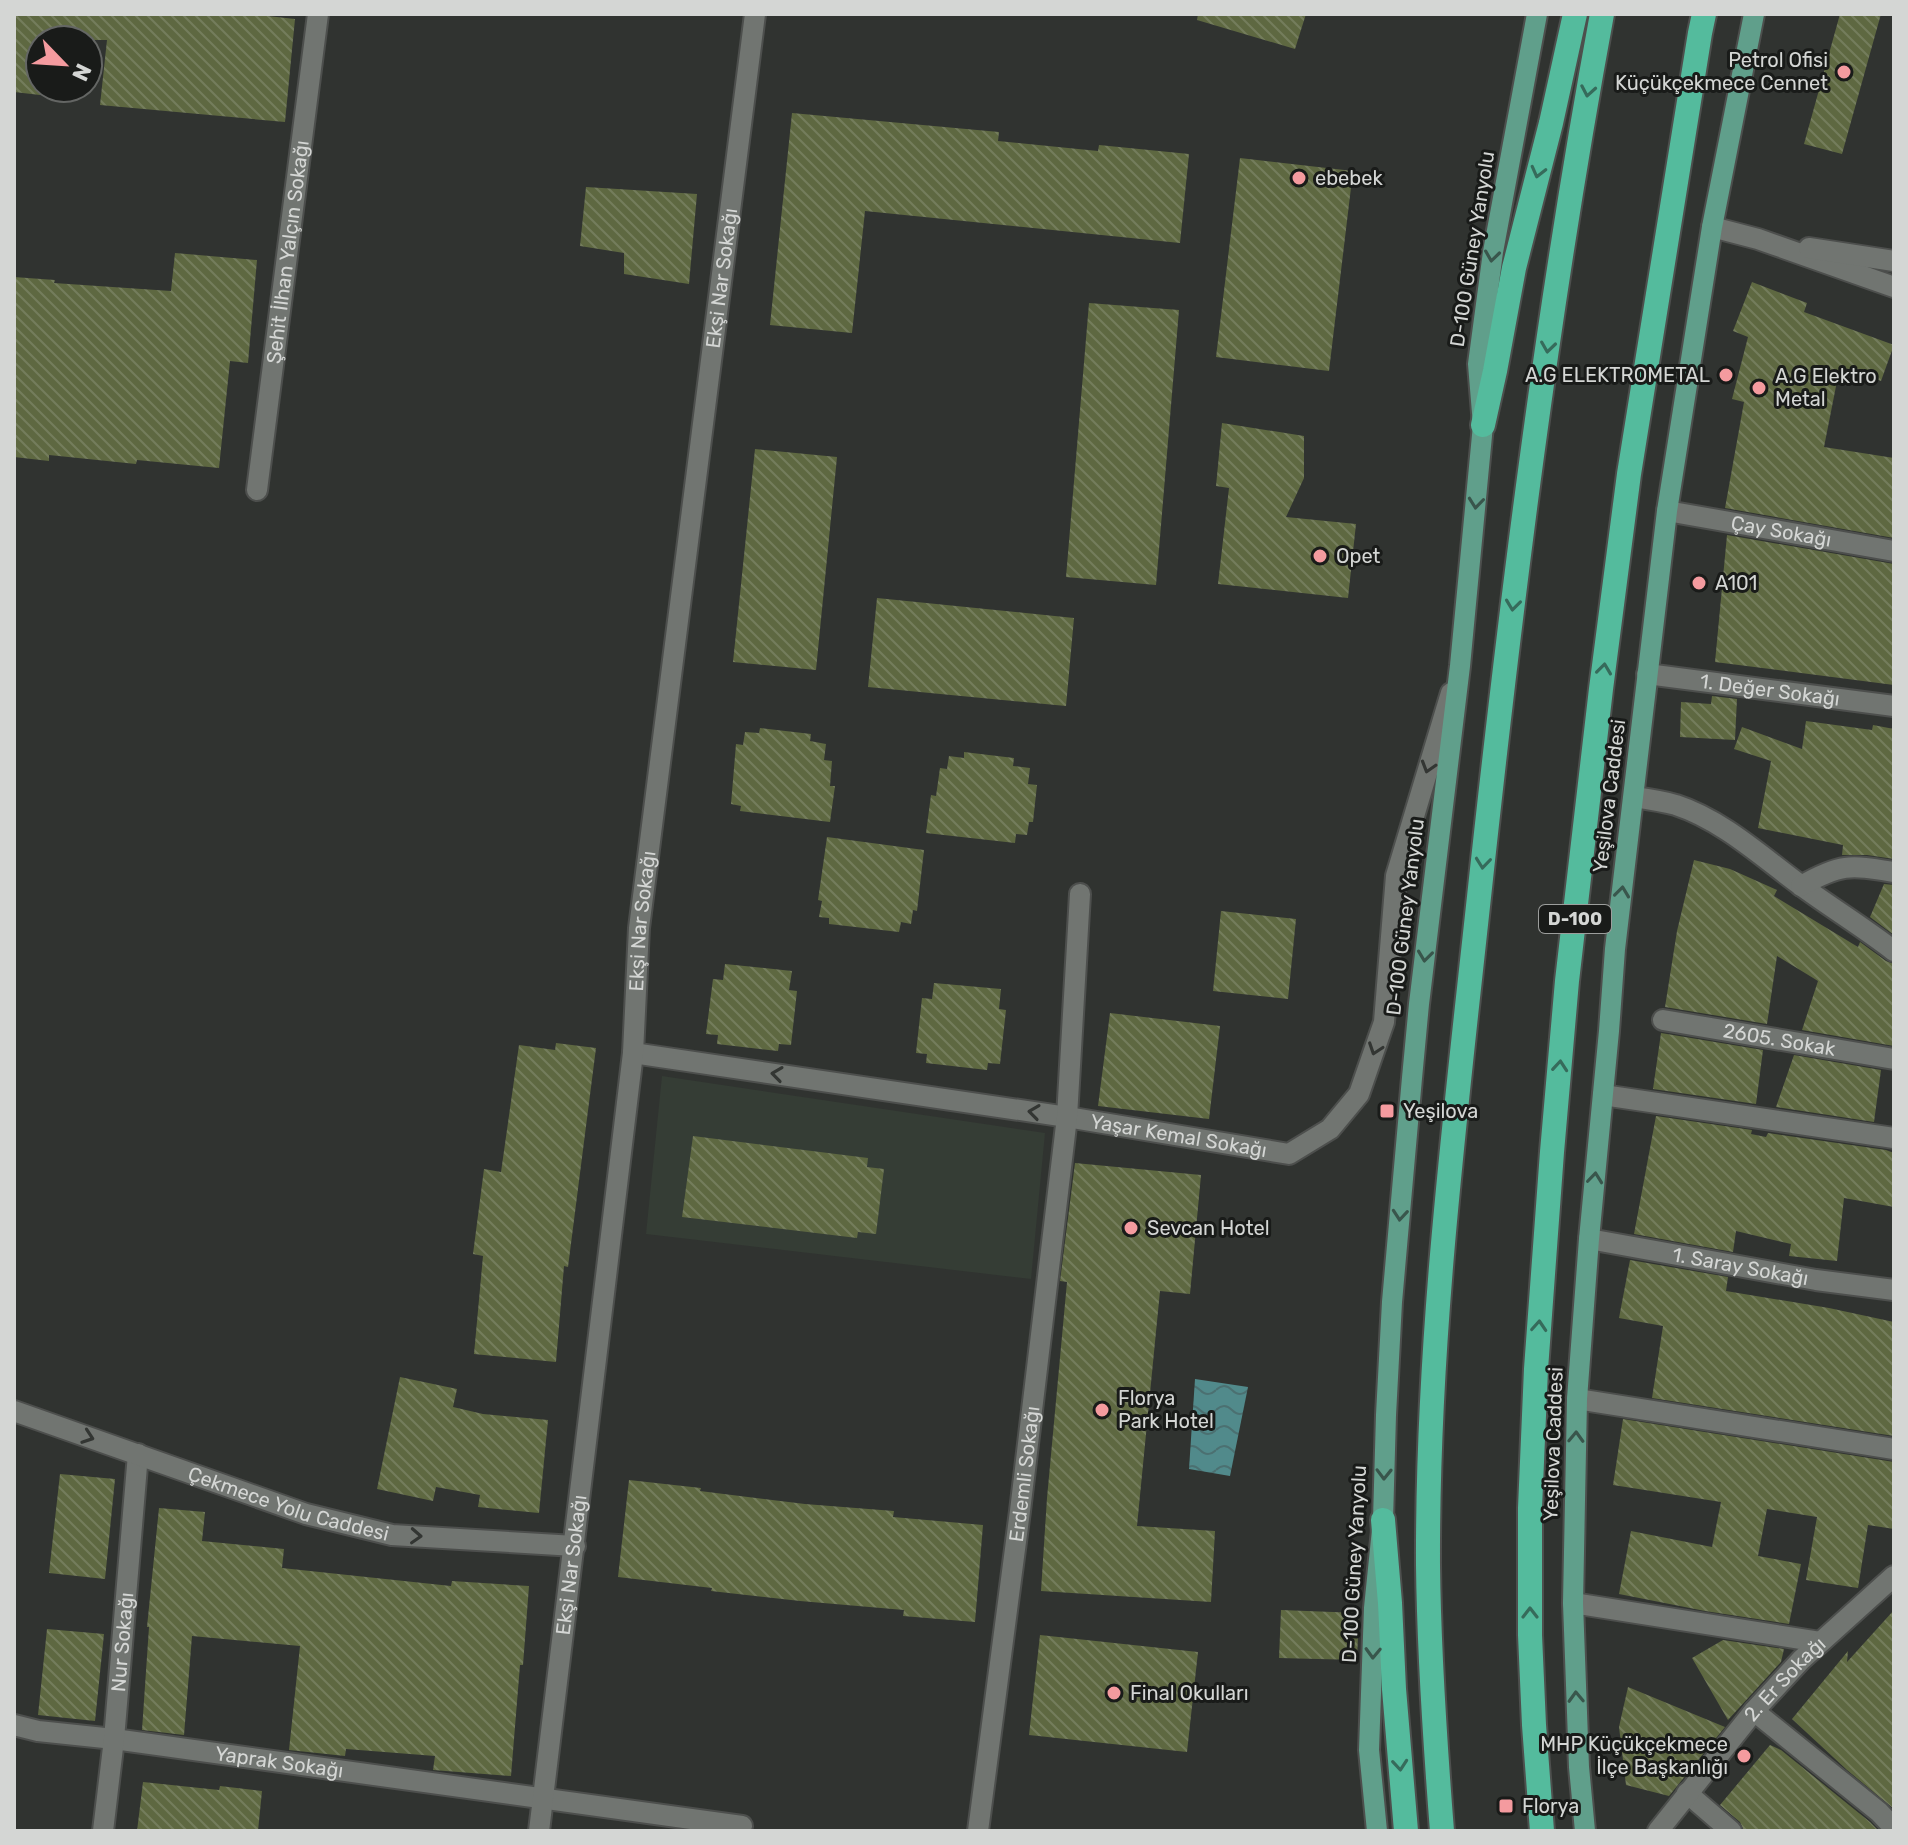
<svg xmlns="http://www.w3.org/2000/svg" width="1908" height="1845" font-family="Rubik,sans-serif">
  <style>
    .built { fill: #353d35 }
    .water { fill: url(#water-waves) }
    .building { fill: url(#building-back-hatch) }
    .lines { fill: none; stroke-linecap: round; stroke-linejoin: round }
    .street-casing { stroke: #4d4f4d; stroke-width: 24 }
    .secondary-casing { stroke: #4d4f4d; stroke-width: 24 }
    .primary-casing { stroke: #4d4f4d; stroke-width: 24 }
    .highway-casing { stroke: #4d4f4d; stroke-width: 28 }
    .street { stroke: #717571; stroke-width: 20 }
    .secondary { stroke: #717571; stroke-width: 20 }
    .primary { stroke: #609f8b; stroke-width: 20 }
    .highway { stroke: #54bb9d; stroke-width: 24 }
    .oneway { stroke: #366b5b }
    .oneway2 { stroke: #39564c }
    .oneway3 { stroke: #333633 }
    .poi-dot { fill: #f49b9f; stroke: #191b19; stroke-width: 3 }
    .labels { text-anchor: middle; stroke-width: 6; stroke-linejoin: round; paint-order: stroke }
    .shield { fill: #191b19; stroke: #9c9e9c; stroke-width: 2 }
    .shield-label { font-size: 18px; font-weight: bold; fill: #d4d6d4 }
    .poi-label { font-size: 20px; fill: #d4d6d4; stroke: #191b19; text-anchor: start }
    .street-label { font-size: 20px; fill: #d4d6d4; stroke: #191b19 }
  </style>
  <defs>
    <pattern id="water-waves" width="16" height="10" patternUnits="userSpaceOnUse" patternTransform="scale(2)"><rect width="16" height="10" fill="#518a8b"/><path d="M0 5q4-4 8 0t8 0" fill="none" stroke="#4b7071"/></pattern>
    <pattern id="building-back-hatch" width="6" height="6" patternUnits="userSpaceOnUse" patternTransform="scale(2)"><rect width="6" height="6" fill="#5e6841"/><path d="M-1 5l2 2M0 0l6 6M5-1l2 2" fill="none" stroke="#747d5c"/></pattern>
  </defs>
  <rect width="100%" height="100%" fill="#303330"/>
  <path class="built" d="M662,1076L1045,1133L1031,1279L646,1234Z"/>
  <path class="water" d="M1195,1379L1248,1387L1230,1476L1189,1469Z"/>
  <path class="building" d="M14,14H249L295,19L285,122L100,105L107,40H40V95L14,92Z
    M1198,14H1306L1295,49L1197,20Z
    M1840,14H1881L1842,154L1804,144Z
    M792,113L999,132L998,141L1098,151L1099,145L1189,154L1180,243L865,211L852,333L770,325Z
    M1240,158L1353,171L1329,371L1216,357Z
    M586,187L697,194L689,284L624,274V253L580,246Z
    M175,253L257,260L248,363L230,361L219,468L137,460L136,464L49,455V461L14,457V277L55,280L54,283L171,291Z
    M1752,282L1807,303L1804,312L1894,345L1881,381L1840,366L1824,447L1894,458V538L1725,508L1744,402L1732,399L1748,337L1733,331Z
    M1089,303L1179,310L1156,585L1066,577Z
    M1222,423L1304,436V478L1286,517L1356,524L1348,598L1218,584L1229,488L1216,486Z
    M755,449L837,457L816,670L733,662Z
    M1727,535L1894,564V685L1715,662Z
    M877,598L1074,618L1066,706L868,687Z
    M1712,696L1737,699L1735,740L1680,737L1681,702L1711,704Z
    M1806,721L1872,730L1873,725L1894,729V859L1867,855H1842L1843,845L1758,828L1771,761L1734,749L1742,727L1802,749Z
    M760,728L811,734L810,741L826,744L824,760L832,761L830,786H835L830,822L740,811L741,806L731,804L736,744L743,745L745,732L759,733Z
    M964,752L1014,758L1013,766L1030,768L1028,784L1037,785L1033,822H1029L1027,835L1016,834L1015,843L926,833L931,795L936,796L940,768L947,769L949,756L964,758Z
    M827,837L924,850L917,911L913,910L911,924L901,922L899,932L829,924V918L819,917L822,901L818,900Z
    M1694,860L1730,869L1777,890L1774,896L1858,947L1860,942L1886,961L1894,964V1046L1802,1030L1818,981L1777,956L1767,1024L1665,1007L1677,931Z
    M1884,884L1894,885V935L1870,917Z
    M1221,911L1296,919L1288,999L1213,991Z
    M725,964L792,971L789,990L797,991L791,1045L779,1044L778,1051L717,1044L718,1035L706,1034L713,979L723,980Z
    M934,983L1001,989L999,1009L1006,1010L1000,1064L988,1063L987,1070L926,1063L927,1054L916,1053L922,998L932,999Z
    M1110,1013L1220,1026L1209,1119L1098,1106Z
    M1661,1033L1763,1050L1756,1104L1653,1089Z
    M556,1043L596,1048L568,1267L564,1266L556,1362L474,1354L483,1256L473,1254L484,1169L501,1172L519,1045L555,1050Z
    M1794,1055L1881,1070L1874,1122L1776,1107Z
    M1656,1116L1752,1130L1751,1134L1766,1137L1768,1133L1886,1150L1894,1153V1207L1844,1198L1837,1261L1789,1256L1791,1244L1736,1231L1733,1252L1634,1234Z
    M693,1136L868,1158L867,1167L884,1169L876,1234L858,1232L857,1238L682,1217Z
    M1075,1163L1201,1175L1190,1294L1160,1291L1137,1526L1215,1531L1211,1602L1041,1591L1047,1498L1067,1282L1060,1281Z
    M1630,1260L1728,1277L1726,1291L1829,1308L1894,1322V1436L1652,1398L1663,1326L1619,1318Z
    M400,1377L457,1389L453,1407L483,1414L548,1420L539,1513L478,1507L480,1495L436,1487L433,1501L377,1489Z
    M1623,1419L1894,1462V1529L1868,1525L1858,1588L1806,1580L1817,1517L1767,1509L1758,1556L1801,1564L1789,1624L1705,1611L1619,1594L1631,1531L1712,1547L1721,1502L1613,1485Z
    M60,1474L115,1479L105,1579L49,1573Z
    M629,1480L701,1488L700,1491L805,1504L894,1511L893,1517L983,1525L975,1622L903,1616L904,1610L800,1601L711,1591L712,1588L618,1577Z
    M159,1508L205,1512L202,1541L284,1549L282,1568L451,1586L452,1581L529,1586L523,1665H520L511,1776L433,1770L435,1756L346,1749L345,1756L289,1750L300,1646L192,1636L184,1735L142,1730L149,1627H147Z
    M1281,1610L1359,1613L1357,1660L1279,1658Z
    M1894,1610V1809L1847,1770L1792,1719L1848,1651L1847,1662Z
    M47,1629L104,1634L95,1721L38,1715Z
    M1040,1635L1198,1652L1187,1752L1029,1735Z
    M1723,1640L1784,1649L1781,1662L1728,1720L1692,1658Z
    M1628,1687L1725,1727L1669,1796L1626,1785L1619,1727Z
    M1770,1745L1781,1750L1870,1822L1879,1831H1744L1740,1822L1720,1805Z
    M143,1782L219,1790L220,1786L262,1791L258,1831H137Z"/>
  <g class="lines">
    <defs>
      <g id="street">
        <path id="s1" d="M257,490L318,14"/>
        <path id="s2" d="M1667,511L1894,551"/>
        <path id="s3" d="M1647,674L1894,706"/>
        <path d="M1634,797C1648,799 1662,801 1676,805C1722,820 1761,856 1799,884C1830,907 1863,927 1894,951"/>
        <path d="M1801,886C1841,863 1850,865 1894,872"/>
        <path id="s4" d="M1663,1020L1894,1059"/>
        <path id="s5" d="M633,1053L1067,1117L1289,1154L1330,1129L1359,1094L1384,1022L1396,876L1451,693"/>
        <path d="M1603,1095L1894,1138"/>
        <path id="s6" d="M1589,1239L1816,1280L1894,1290"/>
        <path d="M1577,1399L1894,1449"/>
        <path d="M1573,1603L1820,1642"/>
        <path d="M1754,1711L1879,1812L1894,1828"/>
        <path id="s7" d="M14,1725L38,1731L114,1739L742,1826"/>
        <path d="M1687,1793L1731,1831"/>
        <path id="s8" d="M103,1831L114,1739L138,1454"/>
        <path id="s9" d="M539,1831L633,1053L639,928L755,14"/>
        <path id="s10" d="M978,1831L1020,1511L1067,1117L1080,894"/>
        <path id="s11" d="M1658,1831L1754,1711L1801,1660L1894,1576"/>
      </g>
      <g id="secondary">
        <path d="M1712,227L1758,239L1894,287"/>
        <path d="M1809,248L1894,261"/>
        <path id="s12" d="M14,1411L306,1514L392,1535L575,1546"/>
      </g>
      <path id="primary" d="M1377,1831L1369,1750L1374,1608L1383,1520L1386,1415L1392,1302L1412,1078L1419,1004L1460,666L1483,425L1478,364L1493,252L1537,14
        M1585,1831L1579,1767L1573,1603L1577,1399L1589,1239L1609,1031L1615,949L1667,511L1712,227L1754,14"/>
      <path id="highway" d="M1483,425L1495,371L1514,268L1551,123L1575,14
        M1383,1520L1390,1603L1394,1689L1406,1831
        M1442,1831C1435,1742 1429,1654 1428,1565C1427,1341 1455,1119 1479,897C1511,601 1548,306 1602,14
        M1542,1831L1534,1725L1530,1635V1508L1536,1369L1552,1152L1567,981L1601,689L1629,474L1700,33L1704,14"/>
    </defs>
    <use href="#street" class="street-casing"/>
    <use href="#secondary" class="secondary-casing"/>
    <use href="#primary" class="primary-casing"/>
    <use href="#highway" class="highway-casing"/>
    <use href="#street" class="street"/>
    <use href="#secondary" class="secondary"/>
    <use href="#primary" class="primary"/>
    <use href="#highway" class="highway"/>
  </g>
  <defs><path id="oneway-chevron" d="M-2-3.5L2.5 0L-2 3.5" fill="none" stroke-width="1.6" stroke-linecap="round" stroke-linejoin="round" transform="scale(2)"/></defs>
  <g class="oneway">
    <use href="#oneway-chevron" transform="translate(1588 91) rotate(100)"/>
    <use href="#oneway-chevron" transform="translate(1538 172) rotate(104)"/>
    <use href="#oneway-chevron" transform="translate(1548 347) rotate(98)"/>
    <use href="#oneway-chevron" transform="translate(1513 605) rotate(97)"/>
    <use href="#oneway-chevron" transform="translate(1604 669) rotate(-83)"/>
    <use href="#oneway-chevron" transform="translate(1483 863) rotate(96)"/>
    <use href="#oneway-chevron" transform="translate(1560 1066) rotate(-85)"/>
    <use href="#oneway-chevron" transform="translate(1539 1326) rotate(-86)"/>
    <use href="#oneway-chevron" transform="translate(1530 1613) rotate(-90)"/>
    <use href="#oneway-chevron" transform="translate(1400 1765) rotate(85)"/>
  </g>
  <g class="oneway2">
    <use href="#oneway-chevron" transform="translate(1492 256) rotate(98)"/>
    <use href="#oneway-chevron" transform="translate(1476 503) rotate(96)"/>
    <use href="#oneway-chevron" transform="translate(1622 892) rotate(-83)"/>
    <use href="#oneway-chevron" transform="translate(1425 956) rotate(97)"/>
    <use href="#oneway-chevron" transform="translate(1595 1178) rotate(-84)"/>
    <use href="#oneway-chevron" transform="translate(1400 1215) rotate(95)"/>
    <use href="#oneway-chevron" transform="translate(1576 1437) rotate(-88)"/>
    <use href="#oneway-chevron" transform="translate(1384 1474) rotate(91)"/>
    <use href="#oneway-chevron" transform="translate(1373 1653) rotate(92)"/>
    <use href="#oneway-chevron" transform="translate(1576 1697) rotate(-92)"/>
  </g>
  <g class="oneway3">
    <use href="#oneway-chevron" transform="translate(1428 767) rotate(107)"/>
    <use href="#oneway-chevron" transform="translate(1375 1049) rotate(109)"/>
    <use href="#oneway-chevron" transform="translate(777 1074) rotate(-172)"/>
    <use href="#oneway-chevron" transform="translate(1034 1112) rotate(-172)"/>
    <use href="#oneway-chevron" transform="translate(88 1437) rotate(19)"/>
    <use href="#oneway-chevron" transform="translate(416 1536) rotate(3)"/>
  </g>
  <g class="poi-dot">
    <circle cx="1844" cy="72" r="8"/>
    <circle cx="1299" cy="178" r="8"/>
    <circle cx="1726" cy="375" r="8"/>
    <circle cx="1759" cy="388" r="8"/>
    <circle cx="1320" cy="556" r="8"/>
    <circle cx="1699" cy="583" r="8"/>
    <rect x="1379" y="1103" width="16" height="16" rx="4"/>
    <circle cx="1131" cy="1228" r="8"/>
    <circle cx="1102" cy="1410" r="8"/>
    <circle cx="1114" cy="1693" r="8"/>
    <circle cx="1744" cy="1756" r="8"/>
    <rect x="1498" y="1798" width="16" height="16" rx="4"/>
  </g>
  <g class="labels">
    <rect class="shield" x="1539" y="905" width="72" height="28" rx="6"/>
    <g class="shield-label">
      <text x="1575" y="925">D-100</text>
    </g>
    <g class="poi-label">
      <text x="1828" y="67" text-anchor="end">Petrol Ofisi<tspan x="1828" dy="23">Küçükçekmece Cennet</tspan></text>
      <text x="1315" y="185">ebebek</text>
      <text x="1710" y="382" text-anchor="end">A.G ELEKTROMETAL</text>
      <text x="1775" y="383">A.G Elektro<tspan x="1775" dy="23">Metal</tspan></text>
      <text x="1336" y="563">Opet</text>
      <text x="1715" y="590">A101</text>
      <text x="1403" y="1118">Yeşilova</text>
      <text x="1147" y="1235">Sevcan Hotel</text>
      <text x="1118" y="1405">Florya<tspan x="1118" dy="23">Park Hotel</tspan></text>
      <text x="1130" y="1700">Final Okulları</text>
      <text x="1728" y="1751" text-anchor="end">MHP Küçükçekmece<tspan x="1728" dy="23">İlçe Başkanlığı</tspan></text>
      <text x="1522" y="1813">Florya</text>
    </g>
    <g class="street-label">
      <text transform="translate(1472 249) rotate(-81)" y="7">D-100 Güney Yanyolu</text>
      <text dy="7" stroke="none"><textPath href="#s1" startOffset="240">Şehit İlhan Yalçın Sokağı</textPath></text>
      <text dy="7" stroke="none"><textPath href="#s9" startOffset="1564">Ekşi Nar Sokağı</textPath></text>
      <text dy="7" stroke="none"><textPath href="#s2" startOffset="116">Çay Sokağı</textPath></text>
      <text dy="7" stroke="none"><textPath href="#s3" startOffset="124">1. Değer Sokağı</textPath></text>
      <text transform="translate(1609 796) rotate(-83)" y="7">Yeşilova Caddesi</text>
      <text transform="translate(1405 917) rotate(-83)" y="7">D-100 Güney Yanyolu</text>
      <text dy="7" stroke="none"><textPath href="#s9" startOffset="916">Ekşi Nar Sokağı</textPath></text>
      <text dy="7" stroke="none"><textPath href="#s4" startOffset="118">2605. Sokak</textPath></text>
      <text dy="7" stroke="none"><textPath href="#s5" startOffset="552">Yaşar Kemal Sokağı</textPath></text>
      <text dy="7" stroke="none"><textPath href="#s6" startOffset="154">1. Saray Sokağı</textPath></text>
      <text transform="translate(1553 1444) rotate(-88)" y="7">Yeşilova Caddesi</text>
      <text dy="7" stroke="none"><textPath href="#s10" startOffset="360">Erdemli Sokağı</textPath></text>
      <text dy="7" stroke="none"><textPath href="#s12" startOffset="290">Çekmece Yolu Caddesi</textPath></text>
      <text transform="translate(1354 1564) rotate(-87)" y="7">D-100 Güney Yanyolu</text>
      <text dy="7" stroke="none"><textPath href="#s9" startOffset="268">Ekşi Nar Sokağı</textPath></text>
      <text dy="7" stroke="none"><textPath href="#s8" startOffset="190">Nur Sokağı</textPath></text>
      <text dy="7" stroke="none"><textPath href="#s11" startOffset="198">2. Er Sokağı</textPath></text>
      <text dy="7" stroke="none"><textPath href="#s7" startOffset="268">Yaprak Sokağı</textPath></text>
    </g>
  </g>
  <rect width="1908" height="1845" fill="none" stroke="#d4d6d4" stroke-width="32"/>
  <g transform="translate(64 64) rotate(115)"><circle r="38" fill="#191b19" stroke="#646664" stroke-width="2"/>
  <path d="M0-6L14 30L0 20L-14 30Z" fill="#f49b9f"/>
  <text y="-12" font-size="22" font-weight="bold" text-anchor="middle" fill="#d4d6d4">N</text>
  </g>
</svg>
